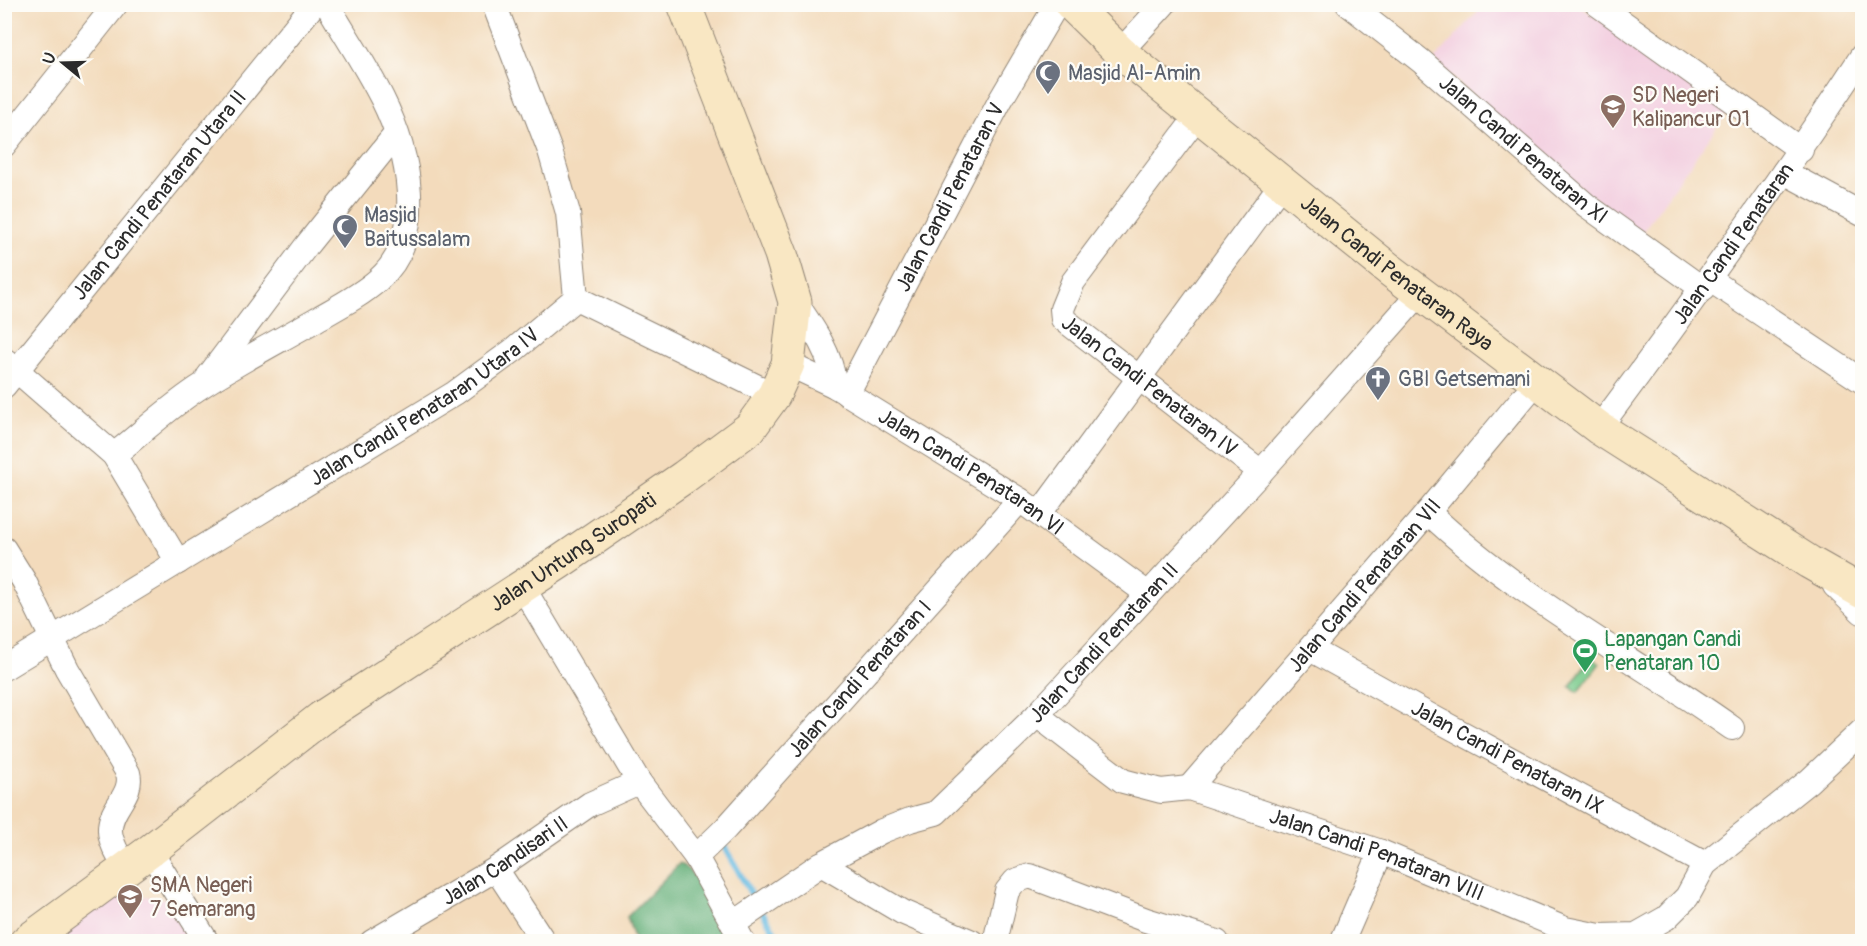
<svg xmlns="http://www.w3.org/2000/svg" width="1867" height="946" font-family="Pangolin,sans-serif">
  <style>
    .built { fill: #f3cfe0 }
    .green { fill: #7acb8c; stroke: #527b5c; stroke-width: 1.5 }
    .forest { fill: #63af78; stroke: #476d52; stroke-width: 1.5 }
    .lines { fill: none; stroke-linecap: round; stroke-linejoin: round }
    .stream { stroke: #66bbe2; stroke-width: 6 }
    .street-casing { stroke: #8f8374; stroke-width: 26 }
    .secondary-casing { stroke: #8f8374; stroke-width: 35 }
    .street { stroke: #fff; stroke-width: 24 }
    .secondary { stroke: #f9e7c3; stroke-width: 33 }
    .labels { text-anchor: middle; stroke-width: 4.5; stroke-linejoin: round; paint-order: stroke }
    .worship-label { font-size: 21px; fill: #5b616d; stroke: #fdfcf7; text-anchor: start }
    .education-label { font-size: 21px; fill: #785e54; stroke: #fdfcf7; text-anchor: start }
    .street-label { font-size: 21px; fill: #2b2b2b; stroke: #fdfcf7 }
    .leisure-label { font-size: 21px; fill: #27864d; stroke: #fdfcf7; text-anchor: start }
  </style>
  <rect width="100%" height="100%" fill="#fdfcf7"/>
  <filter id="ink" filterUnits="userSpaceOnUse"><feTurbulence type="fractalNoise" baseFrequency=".0167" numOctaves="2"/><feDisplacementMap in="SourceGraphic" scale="12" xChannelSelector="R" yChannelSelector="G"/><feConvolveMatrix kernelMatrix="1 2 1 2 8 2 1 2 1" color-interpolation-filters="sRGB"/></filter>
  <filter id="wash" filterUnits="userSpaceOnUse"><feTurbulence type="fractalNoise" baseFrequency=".008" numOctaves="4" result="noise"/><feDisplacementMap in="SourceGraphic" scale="24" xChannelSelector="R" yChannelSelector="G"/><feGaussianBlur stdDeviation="1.35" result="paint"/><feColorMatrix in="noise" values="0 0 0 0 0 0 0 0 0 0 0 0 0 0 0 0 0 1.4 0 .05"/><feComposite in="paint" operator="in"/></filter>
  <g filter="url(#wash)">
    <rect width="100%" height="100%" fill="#f3dbbc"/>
    <path class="built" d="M1484,5H1578L1729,110L1641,234L1532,150L1434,60Z
      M119,893L167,899L189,941L52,942Z"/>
    <path class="green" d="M1591,657L1600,663L1578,692L1570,686Z"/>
    <path class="forest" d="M680,863C711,887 713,906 723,941H635L627,917Z"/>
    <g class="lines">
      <path class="stream" d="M721,840L755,901
        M761,910L781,942"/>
    </g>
  </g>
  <g filter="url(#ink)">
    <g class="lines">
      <defs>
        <g id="street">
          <path d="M494,4L550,151L568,213L576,298"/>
          <path id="s1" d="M1348,4L1421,61L1586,205L1703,289"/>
          <path d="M1597,4L1801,150"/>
          <path d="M1120,52L1164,4"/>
          <path id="s2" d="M1198,115L1073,282L1062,309L1063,319L1261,472"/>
          <path d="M4,145L116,4"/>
          <path d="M1784,172L1862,214"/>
          <path d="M1709,279L1862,381"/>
          <path d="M576,298L774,395"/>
          <path d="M795,302C813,328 831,353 835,386"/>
          <path d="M6,361L114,455L178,562"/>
          <path id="s3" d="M788,364L835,386L1020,500L1148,594"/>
          <path d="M208,377L307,245L396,134"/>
          <path id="s4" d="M4,386L314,4"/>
          <path id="s5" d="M847,394L1000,101L1057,4"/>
          <path id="s6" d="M1599,428C1690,306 1779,183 1862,56"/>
          <path d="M114,455C143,432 171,405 203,385C240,361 279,341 317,319C338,307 360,296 378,280C429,236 408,150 382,98C366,66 345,35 327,4"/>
          <path d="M1428,512C1517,597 1632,657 1732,728"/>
          <path d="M1040,513L1282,183"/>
          <path d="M4,549L24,581L67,669L128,773C134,795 109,808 110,830C110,843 120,858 126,869"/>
          <path d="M522,586L639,782L696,857L743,942"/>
          <path d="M1835,586L1862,612"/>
          <path id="s7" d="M1310,649L1436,719L1705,864"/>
          <path id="s8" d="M4,668L455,393L515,349L576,298"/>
          <path id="s9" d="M1037,715L1123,781L1161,791L1189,788L1381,852L1565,929L1600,936L1636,935L1666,918L1687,897L1705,864L1809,781L1862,731"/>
          <path id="s10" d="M1189,788L1428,512L1537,381"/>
          <path d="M150,851L207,942"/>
          <path id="s11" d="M696,857L726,828L1020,500"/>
          <path d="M821,864L902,912L972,942"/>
          <path d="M496,869L544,942"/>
          <path id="s12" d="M733,924L821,864L882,831L910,820L936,813L1037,715L1261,472L1420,293"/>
          <path id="s13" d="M372,942L496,869L590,804L639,782"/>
          <path d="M995,942L1007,891L1015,881L1030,876L1146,920L1217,942"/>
          <path d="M1342,942L1381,852"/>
        </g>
        <g id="secondary">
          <path id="s14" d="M1071,4L1120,52L1390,270L1599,428L1809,562L1862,592"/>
          <path id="s15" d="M26,942L150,851L321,718L560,562L684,477L750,428L774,395L788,364L795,302L781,254L684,4"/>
        </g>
      </defs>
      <use href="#street" class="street-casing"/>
      <use href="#secondary" class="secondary-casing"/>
      <use href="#street" class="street"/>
      <use href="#secondary" class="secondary"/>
    </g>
  </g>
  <defs>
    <symbol id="mosque-pin" viewBox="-11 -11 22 30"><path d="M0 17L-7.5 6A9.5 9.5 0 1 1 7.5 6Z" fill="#6b7280" stroke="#fdfcf7"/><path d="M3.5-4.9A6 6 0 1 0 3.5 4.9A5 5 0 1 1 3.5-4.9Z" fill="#fff"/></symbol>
    <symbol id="school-pin" viewBox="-11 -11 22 30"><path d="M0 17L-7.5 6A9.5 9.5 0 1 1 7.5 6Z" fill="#8d6e63" stroke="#fdfcf7"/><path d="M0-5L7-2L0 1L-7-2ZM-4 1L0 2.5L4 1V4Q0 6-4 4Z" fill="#fff"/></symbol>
    <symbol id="church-pin" viewBox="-11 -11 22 30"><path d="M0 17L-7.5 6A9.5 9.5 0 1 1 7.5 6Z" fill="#6b7280" stroke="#fdfcf7"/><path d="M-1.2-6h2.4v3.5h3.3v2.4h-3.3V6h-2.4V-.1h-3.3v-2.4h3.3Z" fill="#fff"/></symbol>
    <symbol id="stadium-pin" viewBox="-11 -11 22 30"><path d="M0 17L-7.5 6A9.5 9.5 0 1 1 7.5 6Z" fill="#2e9e5b" stroke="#fdfcf7"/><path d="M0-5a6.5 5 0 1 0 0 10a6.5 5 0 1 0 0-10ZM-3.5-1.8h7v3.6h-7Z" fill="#fff"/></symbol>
  </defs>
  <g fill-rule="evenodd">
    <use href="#mosque-pin" x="1033" y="58" width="30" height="40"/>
    <use href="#school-pin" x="1598" y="92" width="30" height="40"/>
    <use href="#mosque-pin" x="330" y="212" width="30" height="40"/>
    <use href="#church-pin" x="1363" y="364" width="30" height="40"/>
    <use href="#stadium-pin" x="1570" y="636" width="30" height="40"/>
    <use href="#school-pin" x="115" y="882" width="30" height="40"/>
  </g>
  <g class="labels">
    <g class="worship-label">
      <text x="1068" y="80">Masjid Al-Amin</text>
      <text x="364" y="222">Masjid<tspan x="364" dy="24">Baitussalam</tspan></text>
      <text x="1398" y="386">GBI Getsemani</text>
    </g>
    <g class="education-label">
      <text x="1632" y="102">SD Negeri<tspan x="1632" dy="24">Kalipancur 01</tspan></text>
      <text x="150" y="892">SMA Negeri<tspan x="150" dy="24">7 Semarang</tspan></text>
    </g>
    <g class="street-label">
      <text dy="7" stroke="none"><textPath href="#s1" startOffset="228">Jalan Candi Penataran XI</textPath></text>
      <text dy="7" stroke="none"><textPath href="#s4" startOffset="246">Jalan Candi Penataran Utara II</textPath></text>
      <text dy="7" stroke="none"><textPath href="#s5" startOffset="222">Jalan Candi Penataran V</textPath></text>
      <text dy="7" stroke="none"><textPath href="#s6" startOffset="228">Jalan Candi Penataran</textPath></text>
      <text dy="7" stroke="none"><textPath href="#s14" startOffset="423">Jalan Candi Penataran Raya</textPath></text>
      <text dy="7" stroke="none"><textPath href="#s2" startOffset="357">Jalan Candi Penataran IV</textPath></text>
      <text dy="7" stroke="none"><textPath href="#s8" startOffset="495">Jalan Candi Penataran Utara IV</textPath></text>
      <text dy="7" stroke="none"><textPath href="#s3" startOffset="213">Jalan Candi Penataran VI</textPath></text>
      <text dy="7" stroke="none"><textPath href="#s15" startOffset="672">Jalan Untung Suropati</textPath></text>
      <text dy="7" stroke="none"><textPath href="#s10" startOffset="268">Jalan Candi Penataran VII</textPath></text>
      <text dy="7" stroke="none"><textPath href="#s12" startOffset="472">Jalan Candi Penataran II</textPath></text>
      <text dy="7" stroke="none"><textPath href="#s11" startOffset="242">Jalan Candi Penataran I</textPath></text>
      <text dy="7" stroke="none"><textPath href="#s7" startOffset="225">Jalan Candi Penataran IX</textPath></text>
      <text dy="7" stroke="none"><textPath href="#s9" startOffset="375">Jalan Candi Penataran VIII</textPath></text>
      <text dy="7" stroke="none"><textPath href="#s13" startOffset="156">Jalan Candisari II</textPath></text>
    </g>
    <g class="leisure-label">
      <text x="1604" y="646">Lapangan Candi<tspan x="1604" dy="24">Penataran 10</tspan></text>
    </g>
  </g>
  <rect width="1867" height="946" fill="none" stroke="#fdfcf7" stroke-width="24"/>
  <g transform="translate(63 63) rotate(289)" stroke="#fdfcf7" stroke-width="4.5" paint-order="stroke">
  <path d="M0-4.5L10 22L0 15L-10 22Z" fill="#2b2b2b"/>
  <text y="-9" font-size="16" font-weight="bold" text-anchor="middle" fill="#2b2b2b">U</text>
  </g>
</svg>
